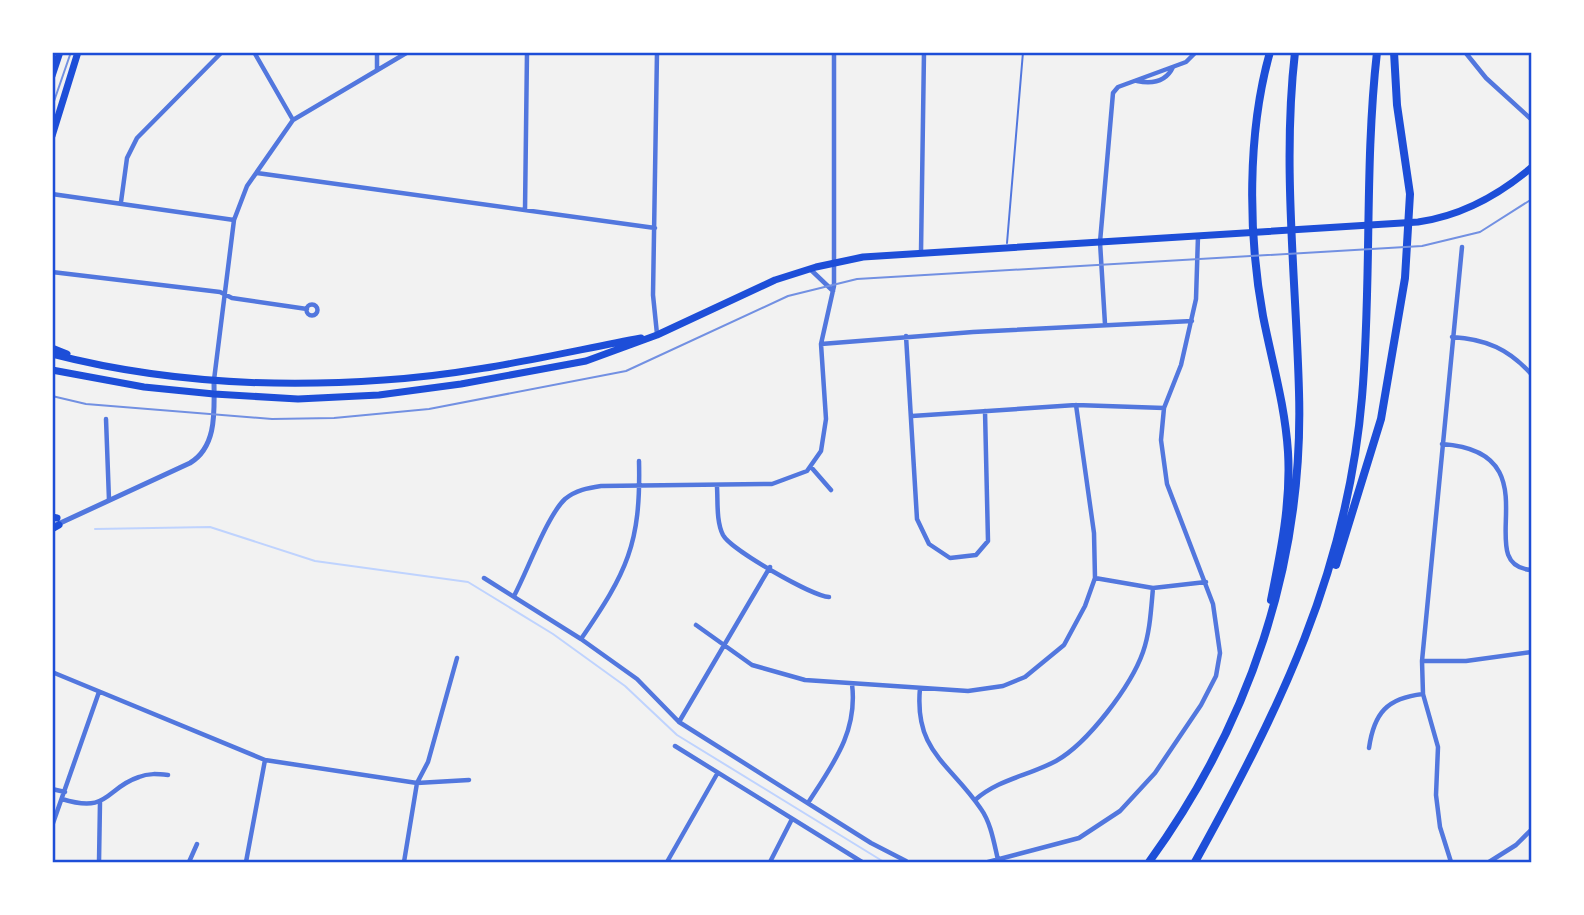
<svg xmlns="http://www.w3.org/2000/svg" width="1584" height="915" font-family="Karla,sans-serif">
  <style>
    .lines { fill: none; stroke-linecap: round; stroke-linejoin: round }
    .stream { stroke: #bfd3fe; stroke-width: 2 }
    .service { stroke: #5277de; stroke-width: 2 }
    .minor { stroke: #5277de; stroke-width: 4.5 }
    .tertiary { stroke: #5277de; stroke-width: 5 }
    .primary { stroke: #1d4ed8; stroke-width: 7 }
    .motorway { stroke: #1d4ed8; stroke-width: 8 }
    .tram { stroke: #7290e2; stroke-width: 2 }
    .neatline { fill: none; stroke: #1d4ed8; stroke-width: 2.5 }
  </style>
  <rect width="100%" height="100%" fill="#f2f2f2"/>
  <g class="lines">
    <path class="stream" d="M95,529L210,527L315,561L468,582L553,634L625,686L677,735L884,862"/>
    <path class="service" d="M1007,243L1023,52"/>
    <path class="minor" d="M254,52L293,120
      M377,52V69
      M1465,52L1486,78L1532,120
      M1137,81C1152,84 1166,82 1173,67
      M257,173L655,228
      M52,194L234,220
      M121,202L127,158L137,138L222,52
      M525,210L527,52
      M921,252L924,52
      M810,269L833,291
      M52,272L220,292L232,298L307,309
      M306.5 310a5.5 5.5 0 1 1 11 0a5.5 5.5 0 1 1-11 0Z
      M1105,324L1100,242L1113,93L1118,87L1186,62L1196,52
      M657,334L653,295L657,52
      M906,336L917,519L929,544L950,558L976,555L988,541L985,411
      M1452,337C1486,339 1509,349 1532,375
      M821,344L973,332L1192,321
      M214,380L234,220L247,186L293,120L408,52
      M912,416L1076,405L1164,408
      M106,419L109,500
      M1442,444C1558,452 1467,567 1532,570
      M811,467L831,490
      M717,487C718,501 716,521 723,535C731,550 812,596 829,597
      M484,578L581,639L637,679L679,722L871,843L906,861
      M1095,578L1153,588L1206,582
      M514,596C527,572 547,516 565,499C576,490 588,488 601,486L772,484L807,471L821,451L826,419L821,344L834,286V52
      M696,625L752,665L805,680L968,691L1003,686L1025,677L1064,645L1085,606L1095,578L1094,533L1076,405
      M581,639C627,572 641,544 639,461
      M1422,661H1466L1532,652
      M52,672L265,760L417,783L469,780
      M920,688C914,752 950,763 981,809C991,823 994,843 998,860
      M679,722L770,567
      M675,746L862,862
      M1369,748C1374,713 1387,698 1423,694
      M52,789L65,792
      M62,799C110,814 105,788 139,777C148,773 158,774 168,775
      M975,800C999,779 1028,776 1056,761C1088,743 1131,686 1143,652C1150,632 1151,610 1153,588
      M808,803C833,764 858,732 852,684
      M52,826L99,692
      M99,862L100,802
      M189,862L197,844
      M246,862L265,760
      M404,862L417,783L428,762L457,658
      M667,862L717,774
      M770,862L792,819
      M988,862L1079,838L1120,811L1155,773L1201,705L1216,676L1220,653L1213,604L1167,484L1161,440L1164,408L1181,365L1196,299L1198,236
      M1451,862L1440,827L1436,795L1438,747L1423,694L1422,661L1462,247
      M1489,862L1516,845L1532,829"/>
    <path class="tertiary" d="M56,525L190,463C218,446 214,409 214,380"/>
    <path class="primary" d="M52,76L60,52
      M52,136L78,52
      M52,348L67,354
      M52,354C160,382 274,388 384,380C470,375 556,354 641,338
      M52,370L144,387L214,394L298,399L379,395L461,384L586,361L657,335L775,280L816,267L863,257L1418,222C1460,216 1499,195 1532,167
      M52,517L57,518
      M52,529L59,525"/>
    <path class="motorway" d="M1270,52C1247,133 1248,234 1263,316C1272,362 1285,405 1288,452C1291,502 1281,551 1271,600
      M1336,565L1381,419L1405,278L1410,194L1397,105L1394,52
      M1149,862C1249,724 1304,564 1299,392C1296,279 1282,165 1295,52
      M1195,862C1279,710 1347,574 1362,397C1372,282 1364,167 1377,52"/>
    <path class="tram" d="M52,107L71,52
      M52,396L86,404L272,419L334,418L429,409L626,371L788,296L857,279L1422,246L1480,232L1532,199"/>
  </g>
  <rect width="1584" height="915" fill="none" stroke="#ffffff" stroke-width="108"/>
  <rect x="54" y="54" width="1476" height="807" class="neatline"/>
</svg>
